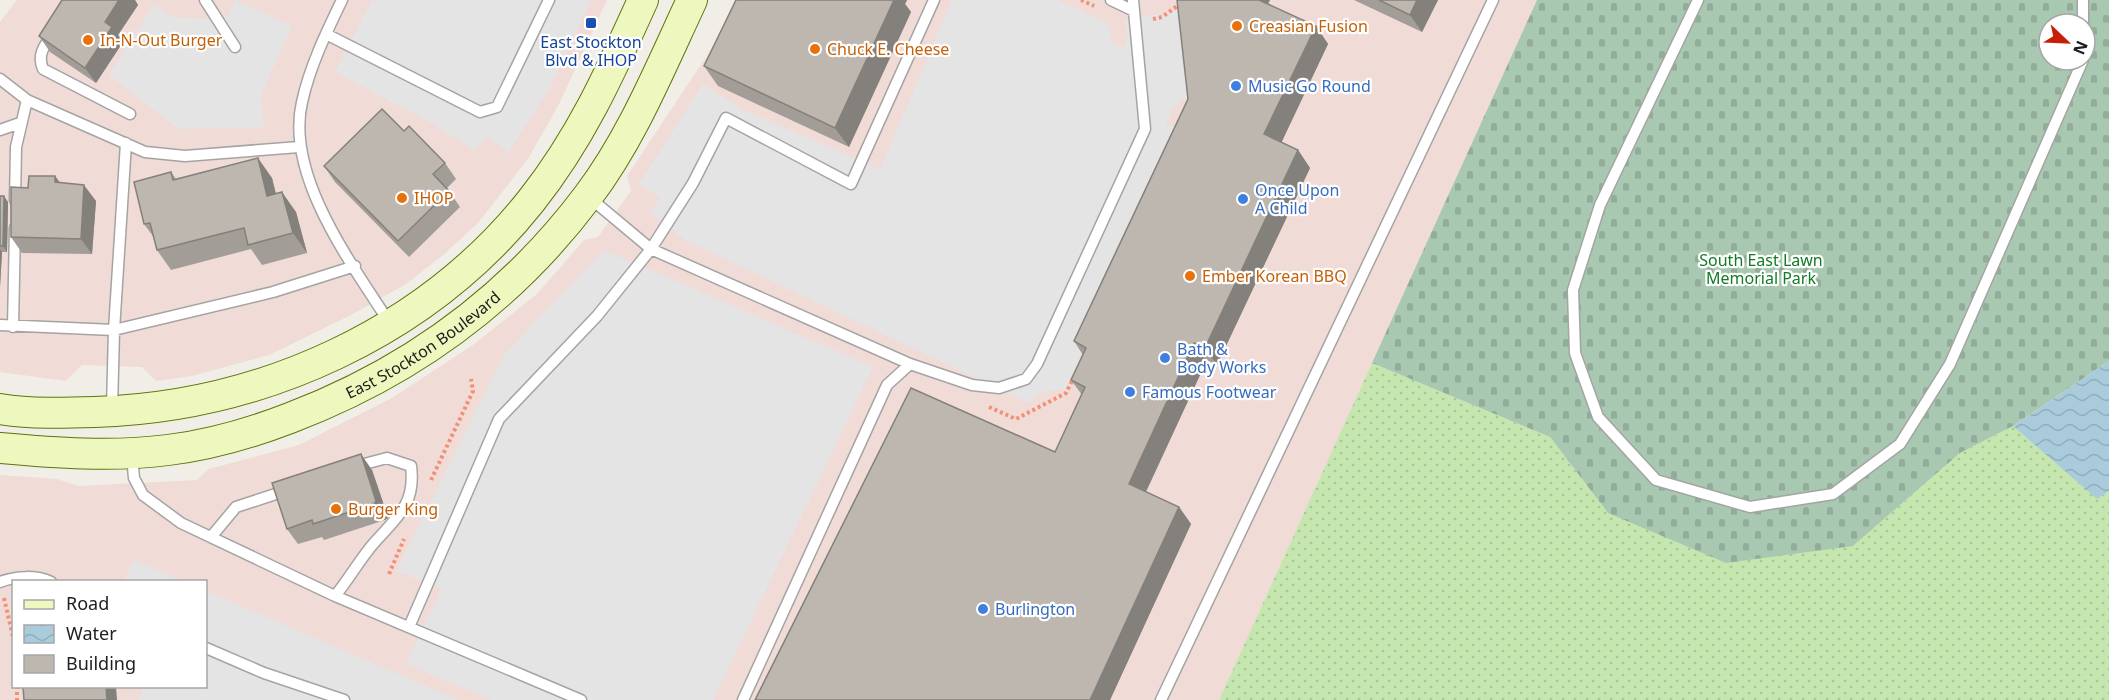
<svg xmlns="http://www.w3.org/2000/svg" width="2109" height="700" font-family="'Noto Sans',sans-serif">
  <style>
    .commercial { fill: #f0dbd7; fill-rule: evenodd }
    .grass { fill: url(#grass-dots) }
    .cemetery { fill: url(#cemetery-stones); fill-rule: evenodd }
    .parking { fill: #e4e4e4 }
    .water { fill: url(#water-waves) }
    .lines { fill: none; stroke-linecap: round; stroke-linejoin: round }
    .lane-casing { stroke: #a4a4a4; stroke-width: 13 }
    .secondary-casing { stroke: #5d740a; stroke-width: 32 }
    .path { stroke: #f38f74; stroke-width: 4; stroke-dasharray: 3 3; stroke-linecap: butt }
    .lane { stroke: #fff; stroke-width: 10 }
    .secondary { stroke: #eef7be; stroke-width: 30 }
    .wall { fill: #a39d97 }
    .shaded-wall { fill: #84807b }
    .building { fill: #bdb7b0; stroke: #84807b; stroke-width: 1.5 }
    .transit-dot { fill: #1a4fb4; stroke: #fff; stroke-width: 2 }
    .food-dot { fill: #e8710a; stroke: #fff; stroke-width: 2 }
    .shop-dot { fill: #3f7fe0; stroke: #fff; stroke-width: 2 }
    .labels { text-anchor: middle; stroke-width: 4.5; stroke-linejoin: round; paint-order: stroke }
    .food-label { font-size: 16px; fill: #c56008; stroke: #fff; text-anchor: start }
    .transit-label { font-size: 16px; fill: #164399; stroke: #fff }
    .shop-label { font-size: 16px; fill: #366cbe; stroke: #fff; text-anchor: start }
    .park-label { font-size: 16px; fill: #117b25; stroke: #fff }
    .street-label { font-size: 16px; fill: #202020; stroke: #fff }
  </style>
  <defs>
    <pattern id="grass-dots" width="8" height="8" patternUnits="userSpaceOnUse" patternTransform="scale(1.5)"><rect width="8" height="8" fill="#c5e7af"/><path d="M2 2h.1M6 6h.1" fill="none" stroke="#a9c696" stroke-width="1.8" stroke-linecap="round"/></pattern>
    <pattern id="cemetery-stones" width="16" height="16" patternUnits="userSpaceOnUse" patternTransform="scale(1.5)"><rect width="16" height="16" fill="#a9c8b1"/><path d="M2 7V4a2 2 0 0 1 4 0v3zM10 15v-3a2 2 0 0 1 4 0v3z" fill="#91ac98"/></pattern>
    <pattern id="water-waves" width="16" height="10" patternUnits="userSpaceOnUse" patternTransform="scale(1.5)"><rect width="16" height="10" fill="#a9cbdb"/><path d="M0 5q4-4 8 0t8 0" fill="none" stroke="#91aebc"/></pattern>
  </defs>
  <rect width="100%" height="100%" fill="#f0eee7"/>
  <path class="commercial" d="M17,0H607L559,104L528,159L478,223L443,255L406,284L349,316L269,355L192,376L156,381L142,367L82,365L66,381L0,372V22Z
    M735,0H1537L1219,700H0V475L57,479L79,486L197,480L209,469L299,445L392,398L473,345L537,294L584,240L598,237L631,191L627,176L714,45ZM14,582H206V686H14Z"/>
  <path class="grass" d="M1372,363L1550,437L1608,513L1853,546L1960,453L2013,426L2097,498L2109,491V700H1219Z"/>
  <path class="cemetery" d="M1537,0H2109V361L2013,426L1960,453L1853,546L1726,563L1608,513L1550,437L1372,363ZM2049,24H2085V60H2049Z"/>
  <path class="parking" d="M235,0L292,26L261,95L264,127L178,129L109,75L154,4L172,17L226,20Z
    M372,0H591L550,87L508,153L487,136L475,151L430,122L335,72Z
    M952,0H1057L1107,23L1112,43L1123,48L1128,39L1125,20L1181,10L1191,94L1174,106L1165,127L1184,124L1185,129L1066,389L1042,392L1028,403L685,240L650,213L660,197L639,184L703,84L741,109L880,169Z
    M604,250L873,367L713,700H491L406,664L442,589L396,571L505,353Z
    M134,560L183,581H124Z
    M206,591L459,700H138L144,687L206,686Z"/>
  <path class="water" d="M2109,361V491L2097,499L2013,426Z"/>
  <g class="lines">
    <defs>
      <path id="lane" d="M205,0L235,47
        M342,0C326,33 310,66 302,102C285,175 351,263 389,322
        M1111,0L1134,11
        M1698,0L1600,205L1573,290L1575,353L1598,417L1656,480L1750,507L1833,494L1900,444L1950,364L2083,60
        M2083,0V24
        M326,34L480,112L497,107L549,0
        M52,35C44,46 37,55 43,69L130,114
        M0,79L27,100L145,152L185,156L299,147
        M0,130L20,123
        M590,198L651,249L910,364L972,385L999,388L1026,379L1037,364L1145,129L1133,0
        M15,200L16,147L27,100
        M0,325L114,330L273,292L355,266
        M13,327L15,228
        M112,409L114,330L126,143
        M132,456L134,478L143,495L181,523L335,596L581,700
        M211,537L236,507L288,490
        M0,582C16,576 36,575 51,582
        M335,596C349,579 360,559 374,543C397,517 416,504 411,466L387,458L353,467
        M409,627L499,419L597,316L651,249L693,183L726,118L851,184L934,0
        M206,648L264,673L344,700
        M743,700L887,385L910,364
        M1161,700L1493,0"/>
      <g id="secondary">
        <path d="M0,409C31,414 64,413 95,412C261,407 426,333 531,201C581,138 610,73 643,0"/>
        <path id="s1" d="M0,448C55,453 113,457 168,450C210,445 251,433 290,418C411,372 510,300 588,196C632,138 661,66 692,0"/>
      </g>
    </defs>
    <use href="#lane" class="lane-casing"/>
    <use href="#secondary" class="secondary-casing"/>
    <path class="path" d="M1081,0L1094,6
      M1153,19L1162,17L1180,4
      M989,407L1016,419L1066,393L1074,377
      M431,480L473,391L471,379
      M389,574L404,539
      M4,598L14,641
      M17,686V700"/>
    <use href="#lane" class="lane"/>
    <use href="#secondary" class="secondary"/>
  </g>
  <path class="wall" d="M62,0H135L138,5L118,35L123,42L96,83L50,52L39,36Z
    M736,0H907L905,4L911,12L849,147L718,86L704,66Z
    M1354,0H1438L1422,32Z
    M1268,4L1316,26L1328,44L1281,142L1298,150L1310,168L1217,365L1207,360L1146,492L1179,507L1191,524L1110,700H755L1055,452L1082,395L1071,380L1083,355L1074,341L1188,99Z
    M404,131L445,163L456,179L447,188L460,207L409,257L335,182L324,166Z
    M171,172L176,179L272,178L276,194L296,212L307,253L262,265L251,249L171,270L157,250L153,236L144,224Z
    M55,176L60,183L96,201L92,254L22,253L11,237L28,188Z
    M0,196L8,202L7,252H2L0,287Z
    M372,470L388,517L385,520L324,540L322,537L298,544L287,529Z"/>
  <path class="shaded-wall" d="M119,0H135L138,5L118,35L123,42L96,83L85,68L105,22Z
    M894,0H907L905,4L911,12L849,147L835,128Z
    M1253,0H1270L1263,14Z
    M1417,0H1438L1422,32L1410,15Z
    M1316,26L1328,44L1277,152L1264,134Z
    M1298,150L1310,168L1217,365L1205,348Z
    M258,158L272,178L281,215L267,196Z
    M55,176L66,191L55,182Z
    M84,185L96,201L92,254L81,239Z
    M282,192L296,212L307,253L293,233Z
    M4,196L8,202L7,252L3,246Z
    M0,249L2,252L0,287Z
    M1194,343L1207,360L1141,502L1129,484Z
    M361,454L372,470L388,517L385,520L374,504Z
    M1179,507L1191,524L1110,700H1090Z
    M106,687H116L117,700H107Z"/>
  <path class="building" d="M62,0H119L105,22L112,27L85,68L39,36Z
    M736,0H894L835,128L704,66Z
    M1177,0H1259L1316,26L1264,134L1298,150L1205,348L1194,343L1129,484L1179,507L1090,700H755L911,388L1055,452L1085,387L1071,380L1086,348L1074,341L1188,99Z
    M1379,0H1417L1410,15Z
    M382,109L404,131L409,126L445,163L433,174L449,191L398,241L324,166Z
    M258,158L267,196L282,192L293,233L248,245L244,228L157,250L150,223L144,224L134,182L171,172L173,180Z
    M29,176H55V182L84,185L81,239L11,237V187L28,188Z
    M0,196H4L3,246H0Z
    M361,454L376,501L374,504L313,524L312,520L287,529L272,483Z
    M23,687H106L107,700H24Z"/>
  <rect class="transit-dot" x="585" y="17" width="12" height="12" rx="3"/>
  <g class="food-dot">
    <circle cx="1237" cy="26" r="6"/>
    <circle cx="88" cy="40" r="6"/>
    <circle cx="815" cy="49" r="6"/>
    <circle cx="402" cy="198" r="6"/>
    <circle cx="1190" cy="276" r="6"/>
    <circle cx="336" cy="509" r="6"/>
  </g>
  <g class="shop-dot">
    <circle cx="1236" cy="86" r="6"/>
    <circle cx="1243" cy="199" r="6"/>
    <circle cx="1165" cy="358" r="6"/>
    <circle cx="1130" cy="392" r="6"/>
    <circle cx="983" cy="609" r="6"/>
  </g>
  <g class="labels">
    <g class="food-label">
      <text x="1249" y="32">Creasian Fusion</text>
      <text x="100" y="46">In-N-Out Burger</text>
      <text x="827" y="55">Chuck E. Cheese</text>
      <text x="414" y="204">IHOP</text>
      <text x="1202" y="282">Ember Korean BBQ</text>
      <text x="348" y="515">Burger King</text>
    </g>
    <g class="transit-label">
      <text x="591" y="48">East Stockton<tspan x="591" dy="18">Blvd &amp; IHOP</tspan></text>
    </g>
    <g class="shop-label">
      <text x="1248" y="92">Music Go Round</text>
      <text x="1255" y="196">Once Upon<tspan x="1255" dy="18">A Child</tspan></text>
      <text x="1177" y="355">Bath &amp;<tspan x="1177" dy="18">Body Works</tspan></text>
      <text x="1142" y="398">Famous Footwear</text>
      <text x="995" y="615">Burlington</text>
    </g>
    <g class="park-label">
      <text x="1761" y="266">South East Lawn<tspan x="1761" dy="18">Memorial Park</tspan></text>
    </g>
    <g class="street-label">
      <text dy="6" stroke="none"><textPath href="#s1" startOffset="447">East Stockton Boulevard</textPath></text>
    </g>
  </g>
  <rect x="12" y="580" width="195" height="108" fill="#ffffff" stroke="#a6a6a6" stroke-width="1.5"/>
  <rect x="24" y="600" width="30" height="9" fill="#eef7be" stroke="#a6a6a6" stroke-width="1.5"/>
  <text x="66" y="610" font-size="18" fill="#202020">Road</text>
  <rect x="24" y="625" width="30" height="18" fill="url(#water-waves)" stroke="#a6a6a6" stroke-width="1.5"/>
  <text x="66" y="640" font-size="18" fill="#202020">Water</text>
  <rect x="24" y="655" width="30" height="18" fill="#bdb7b0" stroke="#a6a6a6" stroke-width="1.5"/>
  <text x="66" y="670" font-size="18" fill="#202020">Building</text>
  <g transform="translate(2067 42) rotate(113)"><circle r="28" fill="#ffffff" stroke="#a6a6a6" stroke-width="1.5"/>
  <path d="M0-4.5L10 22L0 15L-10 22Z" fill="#c61e09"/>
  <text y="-9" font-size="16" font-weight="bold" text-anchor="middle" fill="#202020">N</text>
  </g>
</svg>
